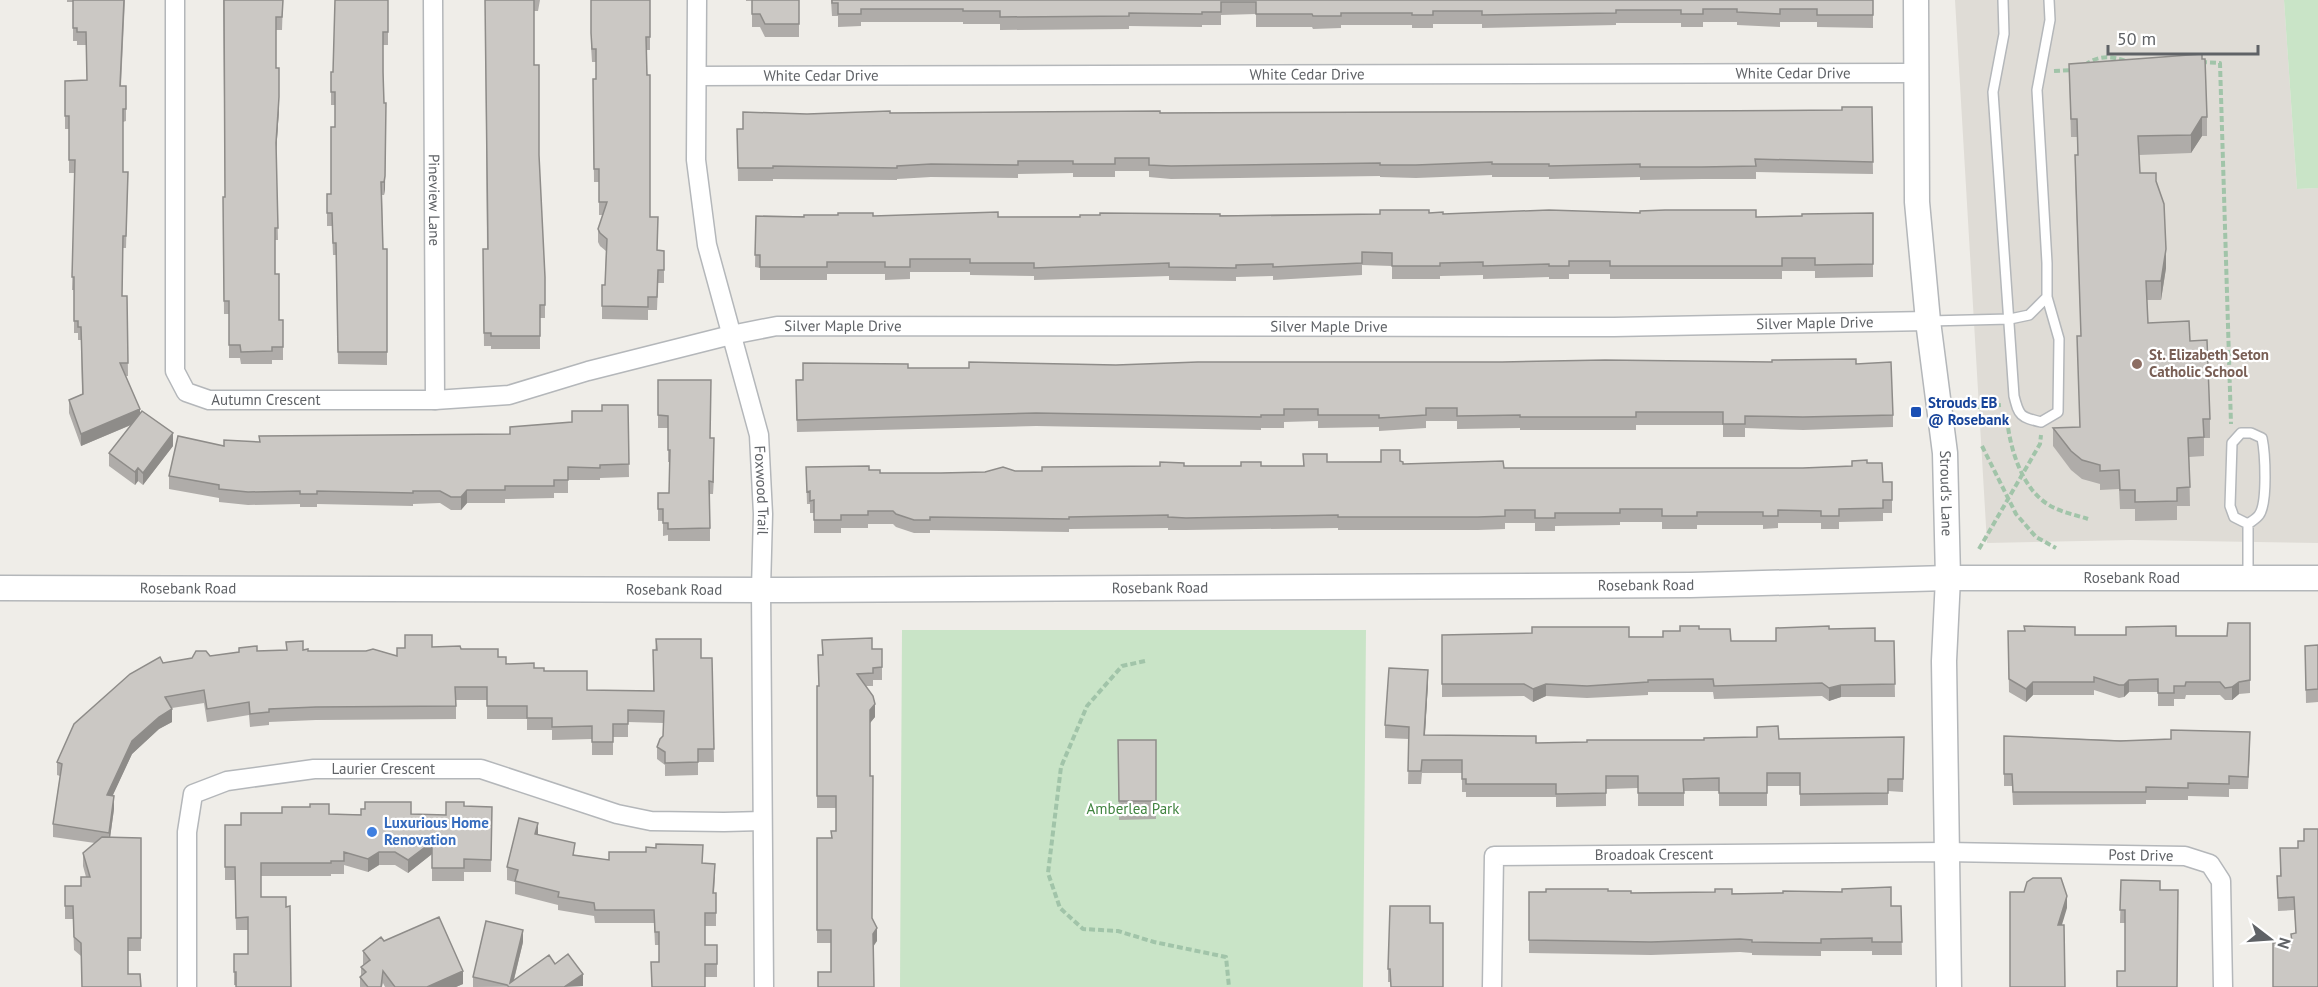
<svg xmlns="http://www.w3.org/2000/svg" width="2318" height="987" font-family="'PT Sans',sans-serif">
  <style>
    .education { fill: #dfdcd6 }
    .green { fill: #c9e4c7 }
    .lines { fill: none; stroke-linecap: round; stroke-linejoin: round }
    .service-casing { stroke: #b4b7ba; stroke-width: 12 }
    .minor-casing { stroke: #b4b7ba; stroke-width: 21 }
    .tertiary-casing { stroke: #b4b7ba; stroke-width: 27 }
    .path { stroke: #a1c4a9; stroke-width: 4; stroke-dasharray: 6 3; stroke-linecap: butt }
    .service { stroke: #fff; stroke-width: 9 }
    .minor { stroke: #fff; stroke-width: 18 }
    .tertiary { stroke: #fff; stroke-width: 24 }
    .wall { fill: #afaca9 }
    .shaded-wall { fill: #8e8c89 }
    .building { fill: #cbc8c4; stroke: #8e8c89; stroke-width: 1.5 }
    .education-dot { fill: #8d6e63; stroke: #fff; stroke-width: 2 }
    .transit-dot { fill: #1a4fb4; stroke: #fff; stroke-width: 2 }
    .shop-dot { fill: #3f7fe0; stroke: #fff; stroke-width: 2 }
    .labels { text-anchor: middle; stroke-width: 4.5; stroke-linejoin: round; paint-order: stroke }
    .street-label { font-size: 15px; fill: #5f6266; stroke: #fff }
    .education-label { font-size: 15px; font-weight: bold; fill: #785e54; stroke: #fff; text-anchor: start }
    .transit-label { font-size: 15px; font-weight: bold; fill: #164399; stroke: #fff; text-anchor: start }
    .park-label { font-size: 15px; fill: #418440; stroke: #fff }
    .shop-label { font-size: 15px; font-weight: bold; fill: #366cbe; stroke: #fff; text-anchor: start }
  </style>
  <rect width="100%" height="100%" fill="#efede8"/>
  <path class="education" d="M1955,0H2284L2297,189L2318,188V543L2132,540L1987,543Z"/>
  <path class="green" d="M2284,0H2318V188L2297,189Z
    M902,630H1366L1363,987H900Z"/>
  <g class="lines">
    <defs>
      <path id="service" d="M2003,0L2004,34L1993,92L2014,396C2019,416 2020,417 2041,422L2058,412L2059,339L2047,297
        M1929,321L2010,319L2029,315L2047,297V263L2037,90L2050,20L2049,0
        M2248,524L2234,517L2230,506L2232,443L2241,433H2251L2262,438C2265,452 2268,503 2259,515C2257,518 2252,521 2248,524V578"/>
      <g id="minor">
        <path id="s1" d="M175,0V371L186,392L209,400H435L509,395L588,371L731,335L777,326L1614,327L1928,321"/>
        <path id="s2" d="M433,0L435,400"/>
        <path id="s3" d="M697,0L696,160L707,245L759,435L763,514L761,589L764,987"/>
        <path id="s4" d="M698,76L1917,73"/>
        <path id="s5" d="M187,987V832L193,794L227,781L314,769H481L617,814L651,821L724,822L762,821"/>
        <path id="s6" d="M1492,987L1494,856L1946,852L2185,856L2210,864L2221,881L2223,987"/>
      </g>
      <g id="tertiary">
        <path id="s7" d="M1916,0L1917,202L1928,321L1945,453L1948,578L1944,661L1949,987"/>
        <path id="s8" d="M0,588L789,590L1691,585L1948,578H2318"/>
      </g>
    </defs>
    <use href="#service" class="service-casing"/>
    <use href="#minor" class="minor-casing"/>
    <use href="#tertiary" class="tertiary-casing"/>
    <path class="path" d="M2201,62L2220,63L2231,424
      M2085,65C2098,55 2111,56 2126,61
      M2054,71L2073,70
      M1977,407L2002,405
      M2007,419C2010,449 2022,489 2049,505C2060,512 2076,515 2088,519
      M1982,446L2016,514L2036,537L2056,548
      M1979,549L2040,444L2041,435
      M1145,661L1122,666L1087,706L1061,767L1048,873L1060,908L1083,929L1118,931L1154,942L1226,957L1229,987"/>
    <use href="#service" class="service"/>
    <use href="#minor" class="minor"/>
    <use href="#tertiary" class="tertiary"/>
  </g>
  <path class="wall" d="M67,0H125L121,86H126V121L123,122V172H128L126,248H123L122,296H127L128,376H126L140,414L173,446L143,485L138,481L135,485L109,466V453L131,425L81,446L69,413V400L82,394L81,340H78V333H74V290H72L75,173H69V129H65V81L87,80L86,45H77V41H73V2H67Z
    M223,0H283L282,30H276V68H279V109L276,151L278,240H275V274L279,320H283V360H272V364H241L240,358H229V314H224L223,197H225Z
    M388,0V45H383L385,189L384,195H382L383,249H387V365L338,364L336,255H333L332,226H327V194H331L335,127V105H331V72H333Z
    M485,0H540L538,11H534V65L545,277V318H540V349H491V346H484L483,249H487Z
    M591,0H650V50H646L650,217L657,250L664,251V283H658L657,310H648V320L602,319V285H605L606,251L600,246L598,242V229L603,215H599V182H594L593,79H596V62H592L591,45Z
    M746,0H799V37H765L760,27H752V1H746Z
    M831,0H1873V28L1817,27V22H1780V27L1737,25V22H1703V27H1681V23H1616V25L1482,28V24H1433V28H1412V25H1341V28L1313,29L1312,27H1256V14L1221,15V25H1202V27L1129,26V29L1000,30V24H963V22H861V26L838,27V16H832Z
    M2069,64L2207,117V136H2202L2191,153L2139,155L2140,173L2156,181L2166,268L2161,300H2147L2148,323L2190,341L2210,419V438H2204V456L2189,457L2190,506H2177V520L2135,521V509H2120L2119,489L2100,490V484L2082,479L2071,470L2053,446V428L2080,427L2077,336H2081L2075,174V155H2078L2077,137H2071Z
    M1872,107L1873,174L1756,172V179H1702L1640,180V177L1549,179V177H1492V175L1416,178L1380,177V176L1171,179L1149,177V171H1115V177H1073V173L1018,174V178L931,177L897,179V180L773,179V181H738L737,129H743L807,114L1842,110Z
    M1429,213L1443,214L1756,217L1873,213V277L1815,278V271H1782V279H1610V274H1569V279H1549V277L1483,279V275L1440,276V279H1392V266L1362,265V275L1273,280V276L1236,277V281L1169,280V276L1034,280V276L970,275V272H910V279L885,280V274H827V280H760V268L755,267L756,216H873L998,217L1380,214Z
    M1856,364L1893,415V427L1803,430L1745,428V437H1723V425H1636V430H1520V428L1457,429V421H1426V428L1379,431V427L1318,428V421L1284,422V428H1261V430L1036,426L797,432L796,380L908,368H969L1116,365Z
    M658,380L710,438L714,478L713,494H710V541H668V535L663,536V521H658V493H669V462H668V428H658Z
    M628,405L629,477L600,478V480H568V493H554V498L505,499V503H467L461,510H451L440,503L413,504V506L317,504V507H300V504L248,505L219,502V498L169,489V476L224,446L260,442L510,434L572,422L602,411Z
    M1303,454L1327,462L1400,461L1403,464L1504,468H1803L1852,466L1867,463L1883,482H1892V513H1883V521L1839,522V529H1821V523H1778V528L1763,529V525H1697V529H1662V522H1620V525L1555,526V531H1535V523H1505V529L1478,530H1338V528L1186,530H1168V528L1069,529V532L930,530V533H914L896,527L893,524H868V528H841V533H814V513H810V504H807L806,467L869,470L880,473H941L1042,471L1184,466H1303Z
    M2250,623V693L2239,694L2232,700H2225L2220,695H2186L2185,699H2174V706H2158V692H2129L2124,697L2119,698L2094,690V695H2033L2026,702L2009,692L2008,631L2075,635L2227,636Z
    M1699,629L1731,641H1776L1829,629L1875,641H1894L1895,697H1841L1829,701L1822,696L1714,699L1713,692H1648V695L1587,698L1546,696L1533,702L1524,696L1442,697V635L1663,637L1680,631Z
    M656,639L701,658H712L714,762H698V775L665,776V765L657,759V747L663,736L664,723L628,722V737H613V755H592V739L552,740V730H527V719H487V700H456V719L316,720L269,722V725L250,727L249,715L207,722L204,703L172,708V722L159,729L132,754L112,796L114,809L110,838H141V951H128V974L141,987L81,956L74,950L73,919H65V886H81L86,877L83,866V853L95,843L53,837V824L60,776L57,775V762L163,663L239,652V648L257,651L303,650L308,651L397,656L405,648L432,647L461,649L498,657L506,664L534,668L544,671L587,690L653,691Z
    M822,640L872,649H882V680H873V686H866L875,717L870,723L872,918L877,941L831,972V943H817V838H832L836,831V808H817V686H819L822,655Z
    M2318,645V702L2306,703L2305,646Z
    M1428,683L1425,735L1536,743L1904,737L1903,792L1888,791V805L1800,806V786H1767V806H1719V791H1684V806H1638V788L1606,789V806L1556,807V797H1466V792H1462V773H1422L1421,784H1408L1409,739L1385,738V725Z
    M2004,736L2250,745L2248,789H2229V797L2188,796V800H2146V804L2013,805L2012,786H2004Z
    M1118,740H1156V819L1119,820Z
    M464,806L492,807L491,872H464V881H432V854L408,873L395,865H379L368,872L344,865V874H331V876H261V897H286L236,985H234V954H248V930H236L235,880H225V825H241L329,814L446,815Z
    M538,835L575,855L609,860L703,863L715,877L714,893H716V926H705V945H717V977H705L659,962V945H655L654,923H595L594,916L558,910V905L515,894V882L507,880V867Z
    M2280,848H2298L2318,987L2291,942V934L2296,933L2294,910L2278,911L2277,876H2280Z
    M2121,880L2160,881L2125,923H2120Z
    M1608,891L1631,893H1783L1891,906H1901L1902,955H1872V951H1821V956L1752,955V953L1740,952L1651,955L1529,953V892Z
    M1430,923L1390,982H1388V969Z
    M384,941L463,984L456,987H385L383,983L382,987H360V977L361,975V967L364,965L363,964V951Z
    M523,942L514,980L555,964L583,986L473,987V977Z"/>
  <path class="shaded-wall" d="M279,97V109L276,155V143Z
    M386,103L385,189L384,195V182Z
    M2202,117V136L2191,153V135Z
    M2166,249V268L2161,300V281Z
    M140,409V421L81,446V434Z
    M173,433V446L143,485V473Z
    M138,468V481L135,485V472Z
    M467,490V503L461,510V497Z
    M1428,670V683L1424,748V735Z
    M2129,680V692L2124,697V685Z
    M2033,682V695L2026,702V689Z
    M2239,682V694L2232,700V687Z
    M1546,684V696L1533,702V689Z
    M1841,685V697L1829,701V688Z
    M875,704V717L870,723V710Z
    M172,709V722L159,729L132,754L107,808V795L132,741L159,717Z
    M114,796V809L109,845V833Z
    M538,823V836L535,834Z
    M432,842V854L408,873V860Z
    M379,852V865L368,872V859Z
    M2067,896V908L2058,938V925Z
    M877,928V941L873,947V934Z
    M523,930V942L512,987L510,983Z
    M463,971V984L456,987H427Z
    M583,974V986L564,987Z"/>
  <path class="building" d="M73,0H124L120,86H126V109H123V172H128L126,236H123L122,296H127L128,363H120L140,409L81,434L69,400L83,394L81,327H78V321H74V277H72L75,160H69V116H65V81L87,80L86,32H77V28H73Z
    M224,0H283L282,17H276V68H279V97L276,143L278,228H275V274H279V320H283V347H272V351L241,352L240,345H229V301H224L223,197H225Z
    M335,0H388V32H383V72L384,103H386L385,176L384,182H381L383,249H387V352H338L336,243H333L332,213H327V194H331V127H335V92H331V72H333Z
    M485,0H534V65H539V155L545,277V305H540V336H491V333H484L483,249H488Z
    M591,0H650V37H646L647,75H650V217H658L657,250L664,251V270H658L657,297H648V307L602,306V285H605L607,239L600,233L598,229L607,202H599V169H594L593,79H596V49H592L591,33Z
    M752,0H799V24H765L760,14H752Z
    M832,0H1873V15H1817V9H1780V14L1737,12V9H1703V14H1681V10H1616V13L1482,15V11H1433V15H1412V13H1341V16H1313L1312,14H1256V2H1221V12H1202V14L1129,13V16L1000,17V11H963V9H861V14H838V3H832Z
    M2202,54V59H2205L2207,117H2202L2191,135L2138,136L2140,173H2156V181L2164,204L2166,249L2161,281H2146L2148,323L2189,321L2190,341L2207,340L2210,419H2203L2204,437L2188,438L2190,487L2177,488V501L2135,502V490H2120L2119,470L2100,471V465L2082,460L2071,451L2053,428L2080,427L2077,336H2081L2075,155H2078L2077,119H2071L2069,64Z
    M1842,107H1872L1873,162L1755,159L1756,166L1702,167H1640V164L1549,166V164H1492V162L1416,165H1380V163L1171,166L1149,165V158H1115V164H1073V161H1018V165L931,164L897,166V168L773,166V168H738L737,129H743V112L807,114L890,111V113L1160,111V113L1695,111L1842,110Z
    M1380,210H1429V213L1443,212V214L1549,210L1640,213V211L1665,210H1756V217L1802,216V214L1873,213V264L1815,265V258H1782V266H1610V261H1569V266H1549V264L1483,266V262L1440,263V266H1392V253L1362,252V263L1273,267V264L1236,265V268L1169,267V263L1034,268V263H970V259H910V267H885V262H827V267H760V255H755L756,216L804,217V215H838V213H873V216L998,212V217H1080V215H1100V213L1220,214V216L1380,214Z
    M1856,359V364L1891,362L1893,415L1803,417L1745,416V424H1723V412H1636V417H1520V415L1457,416V408H1426V415L1379,418V415H1318V409H1284V415H1261V417L1036,413L797,420L796,380H803V363L908,364V368H969V362L1116,365L1198,362H1502L1605,360L1772,362V360Z
    M658,380H711L710,438H714L713,482L709,481L710,528L668,529V523H663V509H658V493H669L670,450H668V416L658,415Z
    M602,405H628L629,464L600,465V468L568,467V480H554V486H505V490H467L461,497H451L440,491H413V493L317,491V494H300V491L248,492L219,489V485L169,476L178,436L224,446V440L260,442L259,436L510,434V427L572,422V411H602Z
    M142,411L173,433L143,473L138,468L135,472L109,453Z
    M1381,450H1400V461L1403,462V464L1503,461L1504,468H1803L1852,466V461L1867,460V463H1882L1883,482H1892V500H1883V508L1839,509V516H1821V511L1778,510V516H1763V512H1697V516H1662V509H1620V513H1555V518H1535V510H1505V516L1478,517H1338V515L1186,518L1168,517V515L1069,517V519L930,517V520H914L896,514L893,511H868V515H841V520H814V500L810,501V491L807,492L806,467L869,466V470H880V473H941L985,472L1003,467L1015,471H1042V467L1160,466V462L1184,463V466H1241V462H1261V466H1304L1303,454H1327V462H1381Z
    M2228,623H2250V680L2239,682L2232,687L2225,688L2220,682H2186L2185,686H2174V693H2158V679L2129,680L2124,685H2119L2094,677V682H2033L2026,689L2009,679L2008,631H2025L2024,626L2075,627V635H2126V627L2176,626V636H2227Z
    M1680,626H1699V629H1730L1731,641H1776V628L1829,626V629L1875,628V641H1894L1895,684L1841,685L1829,688L1822,683L1714,686L1713,679L1648,680V682L1587,686L1546,684L1533,689L1524,684H1442V635L1532,633V627H1629V637H1663V631H1680Z
    M405,635H432V647L460,646L461,649H498V657H506V664L534,663V668H544V671H587V690L654,691L653,650H657L656,639H701V658H712L714,749H698V762L665,763V752L657,747L660,739L663,736L664,711L628,710V724H613V742H592V726L552,727V718H527V706H487V687H455L456,706L316,707L269,709V712L250,714L249,702L207,709L204,690L165,697L172,709L159,717L132,741L107,795L114,796L109,833L53,824L62,764L57,762L74,724L130,674L160,657L163,663L192,658L196,651H206L210,656L239,652V648L257,646V651L287,650L286,642L303,641V650L308,649V651H366L373,649L397,656V648H405Z
    M872,638V649H882V667L873,668V673L857,674L873,696L875,704L870,710V776H873L872,918L877,928L873,934L874,987H818V972H831V930H817V838H832L831,831H836V796H817V686H819L818,655H823L822,640Z
    M2318,645V689L2306,690L2305,646Z
    M1389,668L1428,670L1424,735L1536,736V743L1587,742V740H1704V738L1757,737V727L1778,726L1779,739L1904,737L1903,779H1888V793L1800,794V773H1767V793H1719V778L1683,779L1684,793H1638V776H1606V793L1556,794V784H1466V779H1462V760H1422L1421,771H1408L1409,727L1385,725Z
    M2171,730L2250,732L2248,777L2229,776V784L2188,783V788L2146,787V792H2013L2012,774H2004V736L2120,741L2171,739Z
    M1118,740H1156V801H1119Z
    M365,802H411V814L446,815V802H464V806L492,807L491,860L464,859V868H432V842L408,860L395,852H379L368,859L344,852V861H331V863H261V897H286V907L290,906L291,987H236V972H234V954H248V917L236,918L235,867H225V825H241V813H282V807H310V804H329V814L361,815V809H365Z
    M519,818L538,823L535,834L575,843L573,855L609,860V852H646V847L656,848V844L703,845L702,863L715,864L713,893H716V913H705V945H717V964H705V987H652L651,962H659V932H655L654,910H595L594,903L558,897L559,892L515,881L518,870L507,867Z
    M2304,829H2318V987H2273V943L2292,942L2291,934L2296,933L2294,897L2278,898L2277,876H2281L2280,848H2298V841H2304Z
    M102,837L141,838V938H128V974H140L141,987H82L81,943L74,937L73,906H65V886H81V877H90L83,853Z
    M2033,878H2061L2067,896L2058,925H2064L2065,987H2010V892H2024L2027,882Z
    M2121,880L2160,881V890H2178L2177,987H2117V971H2125V910H2120Z
    M1891,887V906H1901L1902,942H1872V938L1821,939V943L1752,942V940L1740,939L1651,942L1529,940V892H1546V889H1608V891H1631V893L1715,892V889H1732V894L1783,893V891L1842,892V889Z
    M1390,906H1430V923H1443V987H1391L1390,969H1388Z
    M439,917L463,971L427,987H395L383,971L381,987H368L360,977L366,972L361,967L370,960L363,951L381,937L384,941Z
    M486,921L523,930L510,983L549,955L555,964L568,954L583,974L564,987H509L507,985L473,977Z"/>
  <circle class="education-dot" cx="2137" cy="364" r="6"/>
  <rect class="transit-dot" x="1910" y="406" width="12" height="12" rx="3"/>
  <circle class="shop-dot" cx="372" cy="832" r="6"/>
  <g class="labels">
    <g class="street-label">
      <text dy="5" stroke="none"><textPath href="#s4" startOffset="1095">White Cedar Drive</textPath></text>
      <text dy="5" stroke="none"><textPath href="#s4" startOffset="123">White Cedar Drive</textPath></text>
      <text dy="5" stroke="none"><textPath href="#s4" startOffset="609">White Cedar Drive</textPath></text>
      <text dy="5" stroke="none"><textPath href="#s2" startOffset="200">Pineview Lane</textPath></text>
      <text dy="5" stroke="none"><textPath href="#s1" startOffset="2034">Silver Maple Drive</textPath></text>
      <text dy="5" stroke="none"><textPath href="#s1" startOffset="1062">Silver Maple Drive</textPath></text>
      <text dy="5" stroke="none"><textPath href="#s1" startOffset="1548">Silver Maple Drive</textPath></text>
      <text dy="5" stroke="none"><textPath href="#s1" startOffset="476">Autumn Crescent</textPath></text>
      <text dy="5" stroke="none"><textPath href="#s3" startOffset="498">Foxwood Trail</textPath></text>
      <text dy="5" stroke="none"><textPath href="#s7" startOffset="495">Stroud's Lane</textPath></text>
      <text dy="5" stroke="none"><textPath href="#s8" startOffset="2132">Rosebank Road</textPath></text>
      <text dy="5" stroke="none"><textPath href="#s8" startOffset="1646">Rosebank Road</textPath></text>
      <text dy="5" stroke="none"><textPath href="#s8" startOffset="188">Rosebank Road</textPath></text>
      <text dy="5" stroke="none"><textPath href="#s8" startOffset="1160">Rosebank Road</textPath></text>
      <text dy="5" stroke="none"><textPath href="#s8" startOffset="674">Rosebank Road</textPath></text>
      <text dy="5" stroke="none"><textPath href="#s5" startOffset="387">Laurier Crescent</textPath></text>
      <text dy="5" stroke="none"><textPath href="#s6" startOffset="291">Broadoak Crescent</textPath></text>
      <text dy="5" stroke="none"><textPath href="#s6" startOffset="778">Post Drive</textPath></text>
    </g>
    <g class="education-label">
      <text x="2149" y="360">St. Elizabeth Seton<tspan x="2149" dy="17">Catholic School</tspan></text>
    </g>
    <g class="transit-label">
      <text x="1928" y="408">Strouds EB<tspan x="1928" dy="17">@ Rosebank</tspan></text>
    </g>
    <g class="park-label">
      <text x="1133" y="814">Amberlea Park</text>
    </g>
    <g class="shop-label">
      <text x="384" y="828">Luxurious Home<tspan x="384" dy="17">Renovation</tspan></text>
    </g>
  </g>
  <g transform="translate(2270 939) rotate(107)" stroke="#ffffff" stroke-width="4.5" paint-order="stroke">
  <path d="M0-4.5L10 22L0 15L-10 22Z" fill="#5f6266"/>
  <text y="-9" font-size="16" font-weight="bold" text-anchor="middle" fill="#5f6266">N</text>
  </g>
  <path d="M2108 45v9h150v-9" fill="none" stroke="#5f6266" stroke-width="3"/>
  <text x="2117" y="45" font-size="18" fill="#5f6266" stroke="#ffffff" stroke-width="4.5" paint-order="stroke">50 m</text>
</svg>
